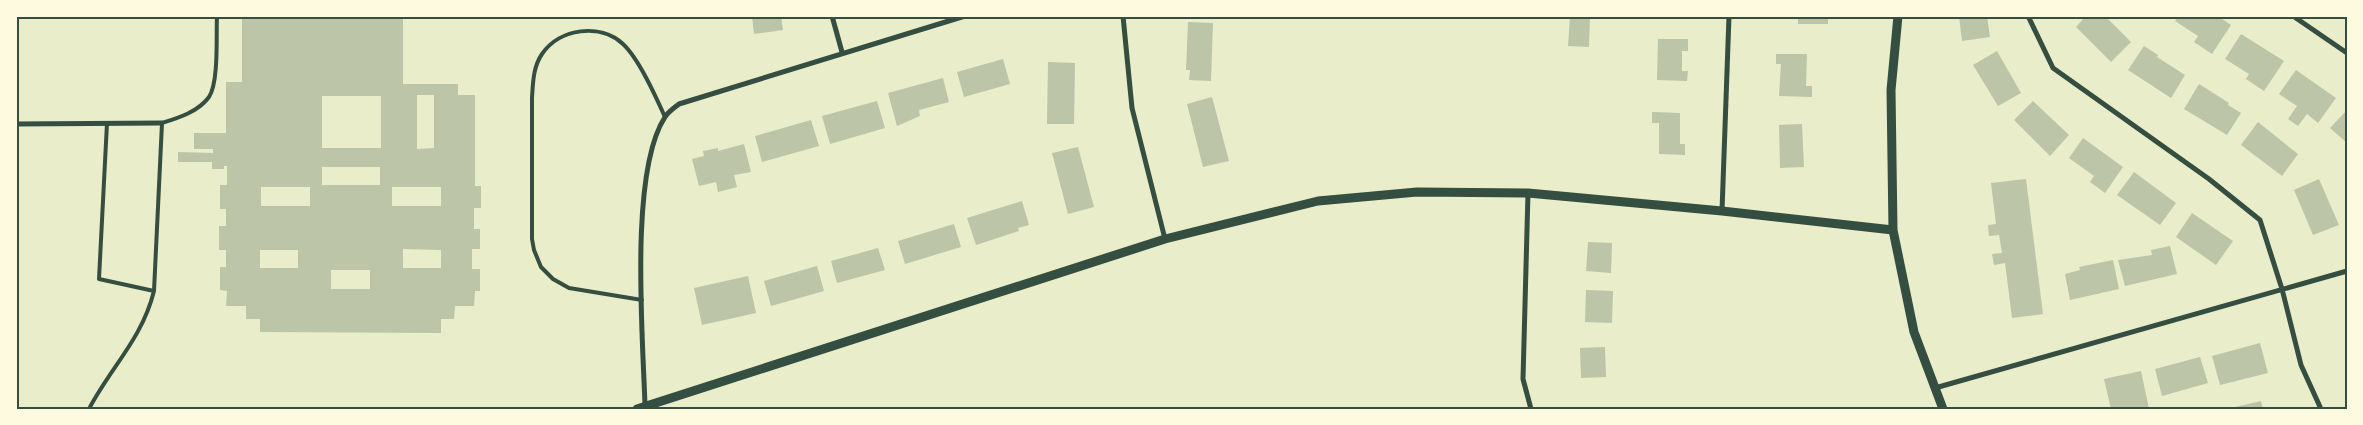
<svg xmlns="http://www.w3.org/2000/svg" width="2363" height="425" font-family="'Fira Sans',sans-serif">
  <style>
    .building { fill: #bcc5a7; fill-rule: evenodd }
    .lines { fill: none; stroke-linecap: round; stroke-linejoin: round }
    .service { stroke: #344e41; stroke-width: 4 }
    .minor { stroke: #344e41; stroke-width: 5 }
    .tertiary { stroke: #344e41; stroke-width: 9 }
    .neatline { fill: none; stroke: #344e41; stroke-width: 2 }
  </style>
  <rect width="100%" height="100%" fill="#e9edc9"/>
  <path class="building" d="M242,16H403V84H458V95H475V186H481V208H474V229H480V249H472V269H480V291H475L474,306H455L454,319H441V333L260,332V319H246V306H226L227,291L220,290V267H226V250H219V226H226V209H220V185H227V166H224V169H212V162H178V152L213,153V149H194V133H226V82H242ZM417,95H434V148L417,149ZM322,96H381V148H322ZM322,167H380V185H322ZM261,187H310V206H261ZM392,187H441V206H392ZM403,249L441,250V268H403ZM260,250H298V268H260ZM331,270H370V289H331Z
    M752,16H781L783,30L754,34Z
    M1570,16H1590L1589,47L1568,46Z
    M1798,16H1828V24H1798Z
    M1959,16H1987L1990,37L1962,41Z
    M2086,16H2105L2131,42L2111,62L2076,27Z
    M2179,16H2218L2231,25L2212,54L2194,42L2198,36L2175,21Z
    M1188,22L1213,23L1211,81L1189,80L1190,70H1186Z
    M2241,34L2284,61L2264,91L2246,79L2249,74L2225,59Z
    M1658,39H1688V51H1682V71H1688L1687,81L1657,80Z
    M2144,46L2158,55L2157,57L2185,75L2171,98L2128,70Z
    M1997,51L2021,93L1998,106L1973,65Z
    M1776,54H1807L1806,86H1812V97L1779,96L1781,64H1776Z
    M1003,59L1010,84L964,97L957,72Z
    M1048,62L1075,63L1074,124H1047Z
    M2296,70L2336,98L2318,123L2307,114L2298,126L2288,119L2297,106L2279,94Z
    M943,78L949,102L919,110L920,116L897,126L888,93Z
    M2199,84L2229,103L2228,105L2241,113L2227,135L2184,109Z
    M1212,97L1229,161L1203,167L1187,104Z
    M877,101L885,128L830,144L822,116Z
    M2033,101L2069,135L2050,156L2014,120Z
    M2347,110V143L2330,128Z
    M1652,112L1680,113V144H1685V155L1659,154V123H1652Z
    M811,120L819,146L762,162L755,136Z
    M2258,122L2298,154L2282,176L2241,145Z
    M1802,124L1804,167L1780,168L1779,125Z
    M2083,138L2123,167L2105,193L2090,182L2094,176L2069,158Z
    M744,144L751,172L734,175L737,187L718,192L716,182L699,186L692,159L704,156L703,151L718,148V151Z
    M1078,147L1094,207L1068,214L1052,153Z
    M2134,172L2176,203L2160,225L2117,195Z
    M2026,179L2043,314L2012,318L2005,263L1994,265L1992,254L2002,253L1999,235L1989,236L1988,225L1996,224L1991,183Z
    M2319,179L2339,225L2313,235L2294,190Z
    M1022,201L1029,225L1018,228L1019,231L976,245L967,218Z
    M2192,213L2233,241L2216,265L2176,237Z
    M954,224L961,247L905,264L898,241Z
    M1588,242L1612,243L1611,273L1586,271Z
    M2170,246L2177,274L2125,286L2118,260L2152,255L2151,250Z
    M878,248L885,270L837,283L831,261Z
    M2113,260L2119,289L2070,300L2065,274L2080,270L2079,267Z
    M817,266L824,291L771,306L764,281Z
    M748,276L756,313L702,325L694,288Z
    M1586,290L1613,291L1612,323L1585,322Z
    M2260,343L2268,373L2220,385L2212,356Z
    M1605,347L1606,377L1581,378L1580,348Z
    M2200,357L2208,383L2162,396L2155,369Z
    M2141,371L2149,409H2111L2104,379Z
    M2261,401L2263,409H2231V408Z"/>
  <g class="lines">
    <path class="service" d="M107,123L99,279L154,291
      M642,300L569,288L553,279L541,267L534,250L532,239V98C533,83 533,67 542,54C560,28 600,23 623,44C639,59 656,97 665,117
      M89,409C111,367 142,339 154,291L162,123C178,118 198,112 209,97C219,82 216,35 217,16"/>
    <path class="minor" d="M832,16L842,52
      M1123,16L1132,108L1165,239
      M2028,16L2053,68L2209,179L2260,220L2282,289L2301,365L2321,409
      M2293,16L2347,53
      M16,124L162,123
      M1528,193L1523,379L1531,409
      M1722,211L1729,16
      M1935,388L2347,271
      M645,406C643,338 629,172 665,117C668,112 674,108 679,104L965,16"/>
    <path class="tertiary" d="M1898,16L1891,90L1893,230L1914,332L1943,409
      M637,409L1165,239L1318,201L1417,192L1528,193L1722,211L1893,230"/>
  </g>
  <rect width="2363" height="425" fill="none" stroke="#fefae0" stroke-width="35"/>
  <rect x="18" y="18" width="2328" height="390" class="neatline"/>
</svg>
